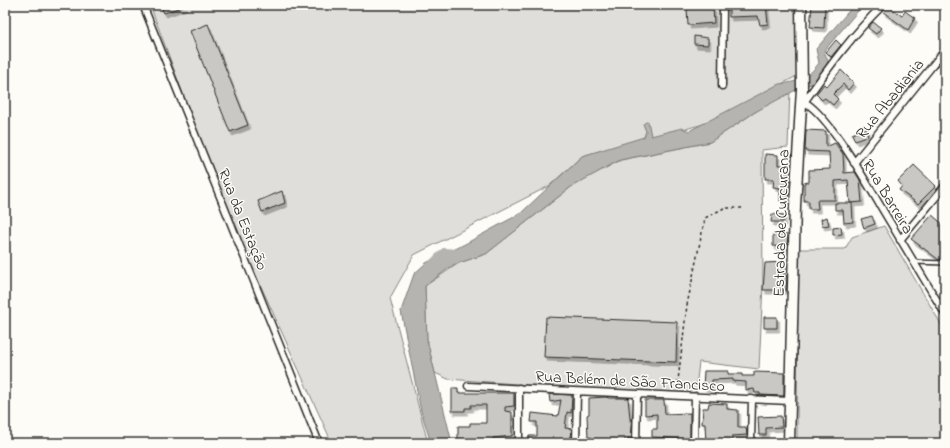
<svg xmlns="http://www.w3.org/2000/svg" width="950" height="448" font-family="'Indie Flower',sans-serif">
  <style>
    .green { fill: #dfdeda; stroke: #858482 }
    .water { fill: #b5b4b1; stroke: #7e7d7b }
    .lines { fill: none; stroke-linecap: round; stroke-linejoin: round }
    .canal { stroke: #b5b4b1; stroke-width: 8 }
    .building { fill: #c9c8c4; stroke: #2b2b2b; filter: url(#shadow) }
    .lane-casing { stroke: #2b2b2b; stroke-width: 6 }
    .street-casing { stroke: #2b2b2b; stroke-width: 9 }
    .primary-casing { stroke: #2b2b2b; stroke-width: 13 }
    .path { stroke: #2b2b2b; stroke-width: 1.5; stroke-dasharray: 3 3; stroke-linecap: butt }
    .lane { stroke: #fdfcf7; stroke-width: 3 }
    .street { stroke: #fdfcf7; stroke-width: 6 }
    .primary { stroke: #fdfcf7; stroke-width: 10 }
    .labels { text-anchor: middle; stroke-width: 3; stroke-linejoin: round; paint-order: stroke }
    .street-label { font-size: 16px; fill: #2b2b2b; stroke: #fdfcf7 }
  </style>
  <defs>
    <filter id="shadow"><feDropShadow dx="2.5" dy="4" stdDeviation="0" flood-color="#0004"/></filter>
  </defs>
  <rect width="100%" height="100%" fill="#fdfcf7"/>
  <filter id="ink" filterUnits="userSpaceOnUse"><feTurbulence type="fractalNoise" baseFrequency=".025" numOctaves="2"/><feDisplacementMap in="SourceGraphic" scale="8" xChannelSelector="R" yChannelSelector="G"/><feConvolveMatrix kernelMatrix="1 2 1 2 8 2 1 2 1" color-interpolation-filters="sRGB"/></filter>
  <g filter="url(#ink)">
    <path class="green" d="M150,5H796L797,76L704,124L582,156L549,186L414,255L390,298L428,443H332L225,207Z
      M790,89L788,147L762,150L763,284L759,369L699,362L695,397L448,379L435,373L427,340L425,286L459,263L486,254L575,184L621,160L710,142Z
      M884,226L945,331V443H797L798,249H845L852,237Z"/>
    <path class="water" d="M854,5H863L824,51L828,61L824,72L813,83L794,91L755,112L710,142L620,160L571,187L486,254L453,265L425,286L427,340L452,443H431L421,411L401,311L414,274L426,263L465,244L521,213L582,156L644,137L646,131L643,124L648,121L651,136L682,128L689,131L779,84C798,82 807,79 819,63L816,49Z"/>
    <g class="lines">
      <path class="canal" d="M433,263L444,252L457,253"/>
    </g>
    <path class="building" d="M160,5H184V6L164,13Z
      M729,5H766L768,24L760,25L758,16L729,17Z
      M812,5H825L824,28L810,27Z
      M887,5L902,16L905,11L915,18L908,30L883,12Z
      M687,8H713L714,23L688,25Z
      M873,22L881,28L876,34L868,28Z
      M208,24L248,125L230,132L190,31Z
      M694,36L708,38V45L694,44Z
      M836,40L841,45L831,57L826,52Z
      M841,70L854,83L848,90L843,84L833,94L838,99L833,105L825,98L822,100L816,94L824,84L827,87Z
      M866,128L868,136L855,141L852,134Z
      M806,130L826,131V147L835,143L843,154L844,173L855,172L860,180L862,202L850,203L848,180L835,181V200H817L818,209H809V201H804V183L809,182V170L830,169L829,152L805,151Z
      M765,154L778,155V165H788V201H780V188L773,187L774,179H765Z
      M914,165L936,186L918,204L899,190L902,186L898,181Z
      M282,191L285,203L262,212L258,201Z
      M835,203H852L853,222L844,223L843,210H835Z
      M772,214L784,215L783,222H771Z
      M932,215L945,226V251L939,260L911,239Z
      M872,216L875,224L864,228L861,219Z
      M827,217L829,225L822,226L821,219Z
      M841,227L842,234L833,235V228Z
      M773,234L788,235L787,247L773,246Z
      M784,262V276H787L786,290H763L765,263Z
      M546,317L677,322L676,362L544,357Z
      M764,317H777V328H764Z
      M704,371H728V374H742V376H754V372L784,373V396L760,395V393H755L754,389L746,390V382L733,381V379L712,380V388L703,387Z
      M452,388H458V393H514V406L505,407V411L512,412V436L493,438V443H482V441L458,439V426H470V423H486V405H471V408H465V411H452Z
      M549,394L572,395L571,413L567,412L565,428L572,429L570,443H529V436H537V422H531L532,413L558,416L561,400L550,402Z
      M606,397L609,398H628L632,438H625V443H591V437L588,438L587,415L589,414V398Z
      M645,400H664L665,414L690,413V439L652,437V429H657V414L645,415Z
      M709,403L727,404V409L738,410V427H746L747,435L732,436V440H721L720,443H706L705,424H702L703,408H708Z
      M781,416L782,427L766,428V435H759L758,417Z"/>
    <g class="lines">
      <defs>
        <path id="lane" d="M914,262L945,263"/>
        <path id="street" d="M143,5L319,443
          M722,86L723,5
          M801,100C829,113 867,184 884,212C904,246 925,280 945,314
          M805,101C829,67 853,34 883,5
          M854,163L945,50
          M900,240L945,186
          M468,386L790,401
          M519,443V388
          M576,443L577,392
          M636,443L637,395
          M694,443L695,397
          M751,443L752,399"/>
        <path id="primary" d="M789,443L795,206L802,89L801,5"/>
      </defs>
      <use href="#lane" class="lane-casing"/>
      <use href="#street" class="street-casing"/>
      <use href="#primary" class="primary-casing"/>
      <path class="path" d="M677,389L687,305L705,218L724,208H745"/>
      <use href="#lane" class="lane"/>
      <use href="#street" class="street"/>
      <use href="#primary" class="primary"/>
    </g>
  </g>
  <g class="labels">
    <g class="street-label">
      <text transform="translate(889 98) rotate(-51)" y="6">Rua Abadiania</text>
      <text transform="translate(889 196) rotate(59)" y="6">Rua Barreira</text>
      <text transform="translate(244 219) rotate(68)" y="6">Rua da Estação</text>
      <text transform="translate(780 223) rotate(-88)" y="6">Estrada de Curcurana</text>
      <text transform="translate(630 380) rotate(3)" y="6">Rua Belém de São Francisco</text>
    </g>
  </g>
  <rect width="950" height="448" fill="none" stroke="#fdfcf7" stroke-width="20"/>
  <rect x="10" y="10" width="930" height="428" fill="none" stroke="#2b2b2b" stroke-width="1.5" filter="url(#ink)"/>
</svg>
